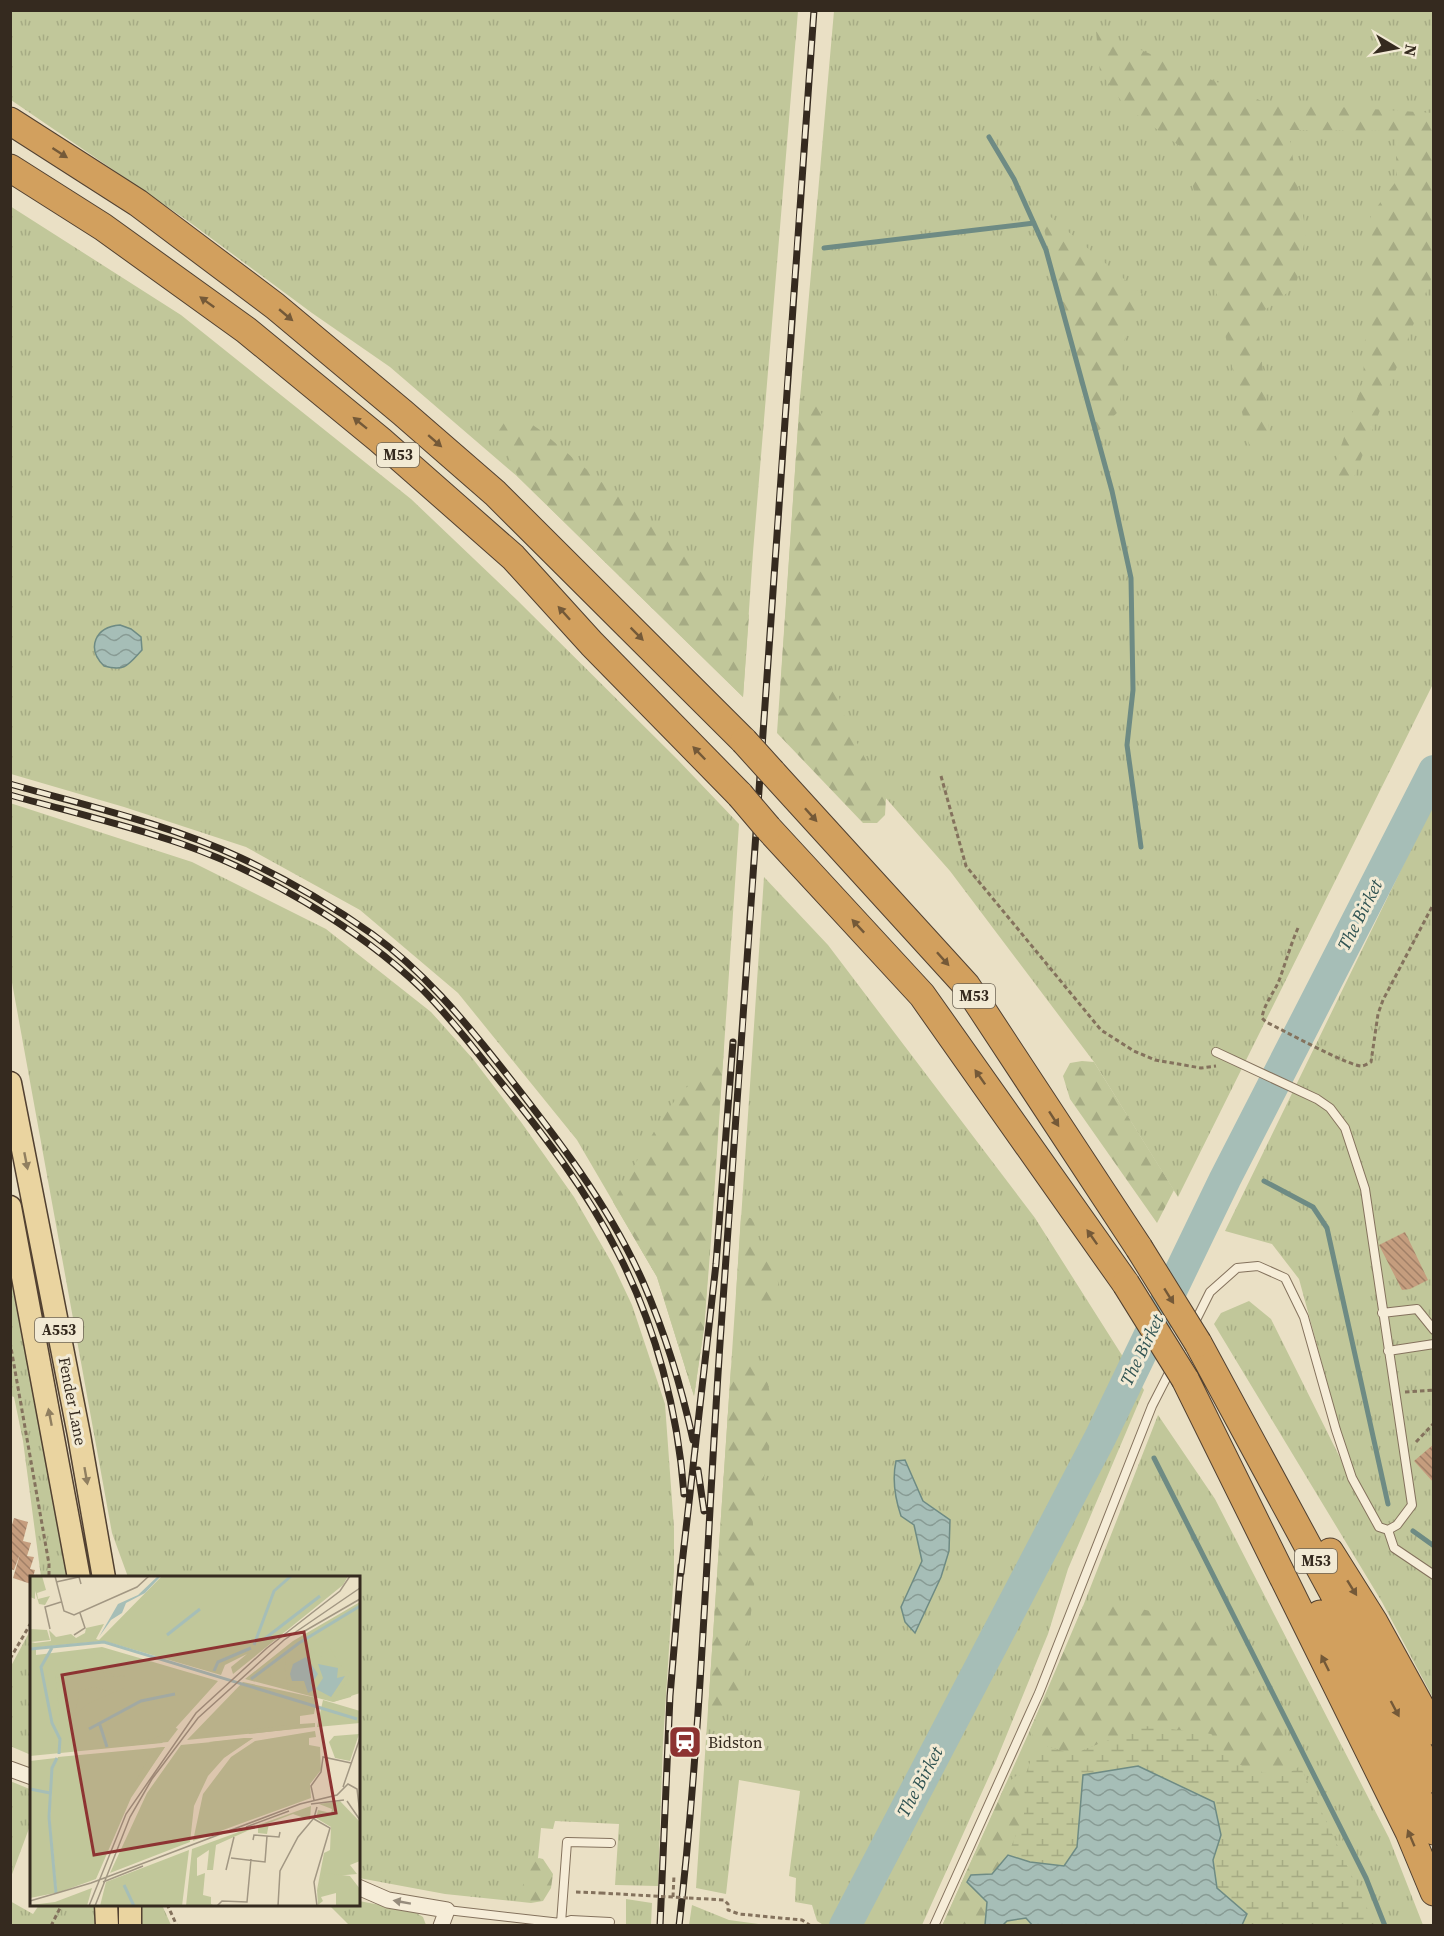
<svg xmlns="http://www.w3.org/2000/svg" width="1444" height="1936" font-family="'Source Serif 4',serif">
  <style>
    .grass { fill: url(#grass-tufts) }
    .forest { fill: url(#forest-firs) }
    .wetland { fill: url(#wetland-marsh) }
    .water { fill: url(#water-waves); stroke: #6e8b84; stroke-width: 1.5 }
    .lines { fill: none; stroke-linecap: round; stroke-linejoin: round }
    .stream { stroke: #6e8b84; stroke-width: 5 }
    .river { stroke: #a6beb7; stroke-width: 32 }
    .building { fill: url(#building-back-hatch) }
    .service-casing { stroke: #84725d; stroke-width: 10 }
    .minor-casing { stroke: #84725d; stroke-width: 17 }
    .primary-casing { stroke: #524131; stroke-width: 25 }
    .motorway-casing { stroke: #524131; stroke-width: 29 }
    .path { stroke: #84725d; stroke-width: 3; stroke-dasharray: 4.5 3; stroke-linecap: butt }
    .service { stroke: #f6edd8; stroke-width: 8 }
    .minor { stroke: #f6edd8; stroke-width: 15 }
    .primary { stroke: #ead4a0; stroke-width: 22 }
    .motorway { stroke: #d2a05e; stroke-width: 27 }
    .rail-casing { stroke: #352a1f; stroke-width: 7 }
    .rail { stroke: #f2ead4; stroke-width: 4.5; stroke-dasharray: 14; stroke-linecap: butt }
    .motorway-bridge-casing { stroke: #524131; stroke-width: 29; stroke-linecap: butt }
    .path-bridge { stroke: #84725d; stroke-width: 3; stroke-dasharray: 4.5 3; stroke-linecap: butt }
    .motorway-bridge { stroke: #d2a05e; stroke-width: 27 }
    .oneway { fill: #745938 }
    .oneway2 { fill: #907f60 }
    .oneway3 { fill: #968c7c }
    .labels { text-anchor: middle; stroke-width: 6; stroke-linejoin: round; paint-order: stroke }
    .shield { fill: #f2ead4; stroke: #6e6455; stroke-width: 1.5 }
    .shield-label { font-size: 15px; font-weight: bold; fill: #352a1f }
    .street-label { font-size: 16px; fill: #352a1f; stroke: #f2ead4 }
    .poi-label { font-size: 16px; fill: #352a1f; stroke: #f2ead4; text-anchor: start }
    .water-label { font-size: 18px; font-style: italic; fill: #305352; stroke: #f2ead4 }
    .inset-river { fill: none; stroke: #a6beb7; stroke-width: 3 }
    .inset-road { fill: none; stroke: #a29783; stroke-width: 1.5 }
    .view { fill: #8d3332; fill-opacity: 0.15; stroke: #8d3332; stroke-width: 3 }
    .inset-edge { fill: none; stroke: #352a1f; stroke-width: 3 }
  </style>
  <defs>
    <pattern id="grass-tufts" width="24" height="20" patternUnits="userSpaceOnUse" patternTransform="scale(1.5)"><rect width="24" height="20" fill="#c1c79a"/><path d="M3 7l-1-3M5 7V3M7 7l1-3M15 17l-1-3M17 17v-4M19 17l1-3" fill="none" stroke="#a6ab84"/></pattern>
    <pattern id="forest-firs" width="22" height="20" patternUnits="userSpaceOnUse" patternTransform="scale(1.5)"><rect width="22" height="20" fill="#c1c79a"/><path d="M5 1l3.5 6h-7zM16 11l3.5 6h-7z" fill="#a6ab84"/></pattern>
    <pattern id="wetland-marsh" width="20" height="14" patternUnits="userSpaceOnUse" patternTransform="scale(1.5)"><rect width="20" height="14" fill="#c1c79a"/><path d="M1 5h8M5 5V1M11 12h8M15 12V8" fill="none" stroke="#a6ab84"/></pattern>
    <pattern id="water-waves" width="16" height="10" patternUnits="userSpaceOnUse" patternTransform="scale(1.5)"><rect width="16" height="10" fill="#a6beb7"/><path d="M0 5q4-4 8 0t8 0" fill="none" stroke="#889b94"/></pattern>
    <pattern id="building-back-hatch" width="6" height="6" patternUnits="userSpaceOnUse" patternTransform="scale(1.5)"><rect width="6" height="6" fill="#c59d7e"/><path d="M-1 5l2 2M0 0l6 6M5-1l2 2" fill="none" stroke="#a18067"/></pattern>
  </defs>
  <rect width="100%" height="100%" fill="#eae0c5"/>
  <path class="grass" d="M10,11H798L753,552L743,697L518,477L390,367L312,313L188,221L11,100Z
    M834,11H1433V684L1178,1197L1094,1062L950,871L781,679L800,398Z
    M10,206L181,315L411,499L517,600L677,759L739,824L711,1241L704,1328L694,1396L657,1277L577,1140L458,993L360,910L246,847L124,807L11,774Z
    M10,803L192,862L326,929L431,1012L473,1059L521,1122L574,1197L613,1265L632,1305L665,1404L674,1528V1571L663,1742L658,1886L615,1885L619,1824L555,1821L553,1829L541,1828L538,1858L531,1903L445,1894L359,1878L358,1578L128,1577L112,1533L11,977Z
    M1433,804V1698L1382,1602L1214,1324L1221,1313L1249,1301L1271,1319L1357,1492L1299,1279L1272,1244L1225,1231Z
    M764,877L828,945L1035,1218L1144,1390L1068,1569L1048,1634L996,1761L922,1925L825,1926L817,1921L812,1905L795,1902L796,1878L789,1876L800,1791L739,1780L726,1894L696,1888Z
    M10,1270L68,1577H41L23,1441L14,1397L11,1396Z
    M1158,1415L1215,1499L1389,1838L1423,1925L942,1926L1065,1652Z
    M31,1629V1755L10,1746L11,1666Z
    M10,1781L32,1790L31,1823L11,1877Z
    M626,1899L652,1903L651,1925H626Z
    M10,1901L33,1914L39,1905H95V1925H11Z
    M359,1901L413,1911L423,1917L426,1925H349L329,1905L358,1904Z
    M141,1905H162L171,1925H141Z
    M692,1905L729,1920L765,1925H689Z"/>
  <path class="forest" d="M1096,31L1264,102L1433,113V274L1351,485L1329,482L1363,381L1371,215L1397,180L1395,131L1288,130L1306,233L1296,286L1257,316L1270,439L1252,458L1185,150L1125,106L1100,72Z
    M1039,207L1143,295L1122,347L1120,410L1092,437Z
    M800,398L817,404L824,419V644L846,722L886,798L885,815L877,823H863L777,733Z
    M521,417L540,430L676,545L749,615L743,697L518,477L498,432L506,420Z
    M724,1045L704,1328L694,1396L657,1277L613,1202L666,1111Z
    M1082,1061L1094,1062L1174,1190L1157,1223L1070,1099L1063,1076L1070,1063Z
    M741,1215L753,1219L759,1240L775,1267L782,1302L770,1318L736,1295Z
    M764,1360L773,1412L767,1468L752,1510L756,1568L742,1694L727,1711H708L731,1367Z
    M1109,1601L1158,1613L1206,1620L1235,1637L1300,1766L1286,1775L1256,1772L1231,1761L1211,1734L1145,1726L1073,1754L1037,1743L1030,1730L1083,1606Z
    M1016,1776H1025L1024,1814L1008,1855L992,1874L971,1875L987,1901L985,1925L942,1926L1006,1784Z
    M539,1858L543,1859L553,1874L551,1888L543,1901L531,1903L521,1892L526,1874L532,1861Z"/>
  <path class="wetland" d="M1145,1726L1211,1734L1231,1761L1256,1772L1286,1775L1300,1766L1375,1925H1242L1247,1914L1217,1888L1213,1860L1221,1835L1083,1775L1077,1847L1064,1866L1030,1862L1008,1855L1024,1814L1025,1776L1037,1743L1073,1754Z"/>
  <path class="water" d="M120,625L131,629L141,637L142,650C128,665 125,672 104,666C86,648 95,627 120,625Z
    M905,1460L923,1501L950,1520L949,1551L941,1577L915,1633L905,1622L901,1607L922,1561L914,1525L901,1516C895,1498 892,1479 896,1461Z
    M1138,1766L1214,1802L1221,1835L1213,1860L1217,1888L1247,1914L1242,1925L1033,1926L1026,1918L1007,1921L1003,1925H985L987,1902L967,1882L971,1875L992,1874L1008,1855L1030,1862L1064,1866L1077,1847L1083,1775Z"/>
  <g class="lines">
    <path class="stream" d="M989,137L1014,179L1046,250L1112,491L1131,578L1133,690L1127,745L1141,847
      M824,248L1034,223
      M1225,1179L1236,1180
      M1264,1181L1313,1207L1327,1228L1388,1504
      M1100,1438L1112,1443
      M1154,1458L1366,1878L1385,1926
      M1413,1531L1434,1546"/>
    <path class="river" d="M845,1926L1100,1438L1225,1179L1434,771"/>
  </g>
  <path class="building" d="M1405,1232L1428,1280L1410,1289L1402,1290L1379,1245Z
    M1434,1444V1483L1414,1461Z
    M14,1518L28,1522L23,1541L31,1543L27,1556L34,1557L30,1569L35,1570L31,1584L13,1578L20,1554L14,1570L10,1569V1532Z"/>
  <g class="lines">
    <defs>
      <path id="service" d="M1382,1313L1417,1309L1434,1330
        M1194,1324L1210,1292L1237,1268L1258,1266L1285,1278L1304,1317L1336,1430L1352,1478L1379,1527L1388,1530L1397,1525L1412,1505L1365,1189L1345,1128L1330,1108L1317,1099L1216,1052
        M1388,1351L1434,1344
        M1388,1530L1394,1548L1434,1575
        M447,1910L561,1923L571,1920L610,1922
        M561,1923L567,1842L611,1843
        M934,1926L1039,1693L1152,1406L1172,1367"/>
      <path id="minor" d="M10,1769L32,1777
        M358,1887L388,1900L447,1910L441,1926"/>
      <path id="primary" d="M10,1083L79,1435L104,1578
        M10,1207L79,1578
        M106,1904L107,1926
        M130,1904V1926"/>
      <path id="motorway" d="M10,121L138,203L275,306L403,413L495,493L744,741
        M10,168L103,227L246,330L380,440L513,557L592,644L740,795
        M772,772L966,985L1139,1248
        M768,828L922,995L1126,1284
        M1198,1343L1434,1779
        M1185,1379L1409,1832L1434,1892
        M1330,1552L1374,1622L1434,1731
        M1320,1614L1405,1768L1434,1831"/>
    </defs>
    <use href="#service" class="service-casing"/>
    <use href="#minor" class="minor-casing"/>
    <use href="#primary" class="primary-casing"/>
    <use href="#motorway" class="motorway-casing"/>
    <path class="path" d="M941,776L966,866L1101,1030L1134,1051L1155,1060L1201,1068L1216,1066
      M1298,928C1291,944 1286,961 1280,978C1275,992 1264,1003 1262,1018L1266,1022C1281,1029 1350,1067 1362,1066C1364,1066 1369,1063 1371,1062L1378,1014L1383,1000L1434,903
      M10,1342L49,1564V1578
      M1405,1392L1434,1390
      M1416,1442L1434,1423
      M10,1659L32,1621
      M576,1892L601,1893
      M673,1897L674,1875
      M689,1898L724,1900L728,1904V1910L739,1914L802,1920L811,1926
      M167,1904L177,1926
      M51,1926L62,1904"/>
    <use href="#service" class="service"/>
    <use href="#minor" class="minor"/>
    <use href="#primary" class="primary"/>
    <use href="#motorway" class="motorway"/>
    <defs>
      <path id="rail" d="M10,784C88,806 168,824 241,858C286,879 331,905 372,934C422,970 463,1019 501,1067C554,1134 608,1203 643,1282C665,1333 681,1385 693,1440
        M10,795C67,811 126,825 182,844C222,858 268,880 305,902C347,927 387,955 422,989C450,1017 475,1050 500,1081C544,1135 587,1191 618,1253C656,1327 678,1412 684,1494
        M698,1470L704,1511
        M681,1573L716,1264L733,1042
        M660,1926L670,1696L681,1566
        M679,1926C702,1727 707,1528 721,1329C753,889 782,450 814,10"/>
    </defs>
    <use href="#rail" class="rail-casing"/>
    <use href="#rail" class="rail"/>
    <defs>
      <path id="motorway-bridge" d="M744,741L772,772
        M740,795L768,828
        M1139,1248L1198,1343
        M1126,1284L1185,1379"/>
    </defs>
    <use href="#motorway-bridge" class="motorway-bridge-casing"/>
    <path class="path-bridge" d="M601,1893L689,1898"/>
    <use href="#motorway-bridge" class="motorway-bridge"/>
  </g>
  <defs><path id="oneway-solid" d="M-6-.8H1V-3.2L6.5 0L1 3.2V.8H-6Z" transform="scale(1.5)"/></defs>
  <g class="oneway">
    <use href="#oneway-solid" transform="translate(60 153) rotate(33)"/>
    <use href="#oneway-solid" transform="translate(207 302) rotate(-144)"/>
    <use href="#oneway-solid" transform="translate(286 315) rotate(40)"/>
    <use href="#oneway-solid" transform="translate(360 423) rotate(-141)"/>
    <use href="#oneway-solid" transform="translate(435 441) rotate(41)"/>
    <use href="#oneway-solid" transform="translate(564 613) rotate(-132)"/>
    <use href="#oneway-solid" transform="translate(637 634) rotate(45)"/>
    <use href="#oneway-solid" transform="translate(699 753) rotate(-134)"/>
    <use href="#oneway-solid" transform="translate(811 815) rotate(48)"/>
    <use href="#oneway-solid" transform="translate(858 926) rotate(-133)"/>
    <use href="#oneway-solid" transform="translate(943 959) rotate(48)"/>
    <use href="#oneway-solid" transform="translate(980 1077) rotate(-125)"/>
    <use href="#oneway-solid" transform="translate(1054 1119) rotate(57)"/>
    <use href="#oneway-solid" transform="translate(1092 1237) rotate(-125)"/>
    <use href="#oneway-solid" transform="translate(1169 1296) rotate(58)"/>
    <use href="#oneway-solid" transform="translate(1352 1588) rotate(58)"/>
    <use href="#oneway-solid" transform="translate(1325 1663) rotate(-116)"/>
    <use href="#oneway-solid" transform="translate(1395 1709) rotate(62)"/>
    <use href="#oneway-solid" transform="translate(1411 1838) rotate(-113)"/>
  </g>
  <g class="oneway2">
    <use href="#oneway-solid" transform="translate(26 1161) rotate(79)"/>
    <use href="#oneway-solid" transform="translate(50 1417) rotate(-101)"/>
    <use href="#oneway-solid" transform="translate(86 1476) rotate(80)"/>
  </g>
  <use class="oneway3" href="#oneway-solid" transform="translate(402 1902) rotate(-170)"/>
  <defs>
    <symbol id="station-square" viewBox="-11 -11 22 22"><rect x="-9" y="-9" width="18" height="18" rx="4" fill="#8d3332" stroke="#f2ead4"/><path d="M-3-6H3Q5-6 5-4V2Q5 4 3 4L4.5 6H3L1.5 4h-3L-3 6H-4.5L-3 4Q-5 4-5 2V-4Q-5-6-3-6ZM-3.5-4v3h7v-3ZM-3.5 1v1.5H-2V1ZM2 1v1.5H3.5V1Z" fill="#fff"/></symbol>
  </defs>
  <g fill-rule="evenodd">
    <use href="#station-square" x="666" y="1723" width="38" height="38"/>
  </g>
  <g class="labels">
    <g class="shield">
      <rect x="377" y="443" width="42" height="24" rx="4.5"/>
      <rect x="953" y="984" width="42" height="24" rx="4.5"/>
      <rect x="35" y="1318" width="48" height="24" rx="4.5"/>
      <rect x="1295" y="1549" width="42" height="24" rx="4.5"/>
    </g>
    <g class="shield-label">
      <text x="398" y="460">M53</text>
      <text x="974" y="1001">M53</text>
      <text x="59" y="1335">A553</text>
      <text x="1316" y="1566">M53</text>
    </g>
    <g class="street-label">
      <text transform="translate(73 1401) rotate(79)" y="6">Fender Lane</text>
    </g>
    <g class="poi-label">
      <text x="708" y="1748">Bidston</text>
    </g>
    <g class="water-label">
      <text transform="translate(1360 915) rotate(-63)" y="6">The Birket</text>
      <text transform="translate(1142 1350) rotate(-64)" y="6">The Birket</text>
      <text transform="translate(920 1782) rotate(-62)" y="6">The Birket</text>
    </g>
  </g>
  <g transform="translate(30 1576)">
    <rect width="330" height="330" fill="#eae0c5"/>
    <path d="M1,0H12L16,14L7,17L8,23L20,20L15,29L9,28L5,15V23L0,21ZM132,0H318L313,9L203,98L201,91L217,78L195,89L191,99L74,65L0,72V53L17,54L20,64L1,66L5,67L21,65L19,54L26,61L41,58L46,62L55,57L56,52L74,48L66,63L69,64ZM330,26V117L303,126L215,103L263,65ZM72,71L188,105L132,167L0,180V73H6V79ZM213,106L287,122L284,138L270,140V148L285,147V151L157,164ZM293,124L330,135V147L287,151ZM285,155L286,161L279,162V169L290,171L291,194L280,208L281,222L163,265L173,218L201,181L225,165ZM329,158L320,185L305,182L299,166L304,160ZM223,162L194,182L178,200L164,230L160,266L80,297L117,217L151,169ZM135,171L101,222L66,303L27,317L20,241L23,193L28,181ZM26,182L19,235L25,317L0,322V185ZM310,225L330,246V285L320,289L327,298L294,301L287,314L294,277L300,274L301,251L286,242L288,234L301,237L302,233L289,228ZM281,230L280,244L263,238L239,247L237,258L228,257V250L186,269L183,294H177L179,274L167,282V300L175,297L173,319L181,321V328L185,330H156L162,273ZM159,274L152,330H70L76,306ZM62,312L57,330L1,329L25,326Z" fill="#c1c79a"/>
    <path d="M330,30V101H325L321,121L303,126L321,97L310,89L300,72H294L288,82L277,69L278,61ZM256,78L254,90L258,112L240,105L241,89ZM46,92L95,100L50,102L52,115L64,111L76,115L94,112L57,128L44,141L49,119ZM25,97L34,110L35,137L30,143ZM259,149L262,153L219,158L217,154ZM144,151L148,153L138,166L96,170L126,162ZM214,162H223L201,176L179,166ZM135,171L112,204L105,207L124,172ZM295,297L320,300L330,313V330H306V317L291,321L293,325L288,329L287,314Z" fill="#c1c79a"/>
    <path d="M279,62V74L293,82L294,89L267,86L274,112L259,111L255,98L256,78Z" fill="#c1c79a"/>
    <path d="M128,0H131L115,17L96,27L92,37L81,44L69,61L88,28L108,19ZM276,81L288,98L281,109L284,114L278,117L274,105H262L260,98L263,88ZM288,88L308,92L307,102L315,100L301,121L286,113L293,102Z" fill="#a6beb7"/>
    <path class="inset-river" d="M137,59L170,33M233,64L290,20M224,69L244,15L261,0M23,70L11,91L22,147L30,163L29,178M0,73L74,66L327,143M184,95L188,86L221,72M221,103L269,67L330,30M69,146L77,171M59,153L111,125L145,118M0,213L20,217M94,309L104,330M26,317L19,241L22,192L27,182"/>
    <path class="inset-road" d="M25,0L34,35L44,39L107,11L119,0M26,6L49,1L51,8M20,53L15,31L31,26M273,56L330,23M44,59L55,52L50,37M313,211L330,162M284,224L281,210L291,196L293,181L321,187M317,225L330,244M281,228L314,224M284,243L300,252L284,306L287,330M216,251L259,235M223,264L224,259L249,261L250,256M201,282L235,286L237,260M196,294L204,261M73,306L113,290M0,325L61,307L270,228L307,219L318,208L327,213L330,238M59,330L96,238L166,137L237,72L310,15L320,0M65,330L100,241L122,203L168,142L254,64L330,12M187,330L192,325L217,326L221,283M248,330L250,295L268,261L284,242L287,231"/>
    <path class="view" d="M274,56L306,237L64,279L32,99Z"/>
    <rect width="330" height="330" class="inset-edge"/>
  </g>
  <rect width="1444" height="1936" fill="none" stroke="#352a1f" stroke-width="24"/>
  <g transform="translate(1396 48) rotate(100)" stroke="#f2ead4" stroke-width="4.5" paint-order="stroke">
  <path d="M0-4.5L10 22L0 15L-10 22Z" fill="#352a1f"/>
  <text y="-9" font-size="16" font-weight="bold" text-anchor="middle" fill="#352a1f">N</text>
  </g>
</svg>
